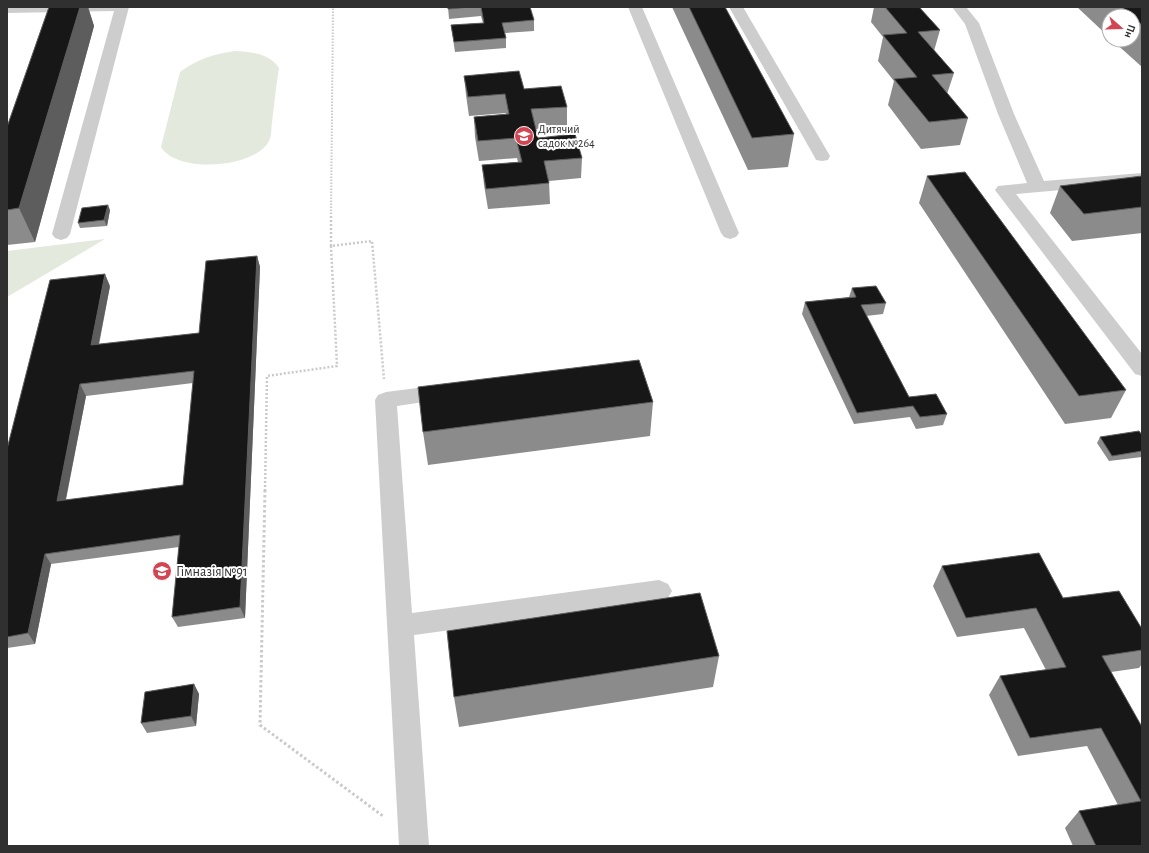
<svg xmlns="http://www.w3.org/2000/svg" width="1149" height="853" font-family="'Alegreya Sans',sans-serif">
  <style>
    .green { fill: #e3e9dd }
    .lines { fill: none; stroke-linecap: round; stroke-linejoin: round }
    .path-far2 { stroke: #cacaca; stroke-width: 2; stroke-dasharray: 1.5 1.5; stroke-linecap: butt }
    .path-far1 { stroke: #cacaca; stroke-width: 2.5; stroke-dasharray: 2 2; stroke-linecap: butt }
    .path { stroke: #cacaca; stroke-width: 3; stroke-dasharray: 2.5 2.5; stroke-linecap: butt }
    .minor { fill: #cdcdcd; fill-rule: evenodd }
    .wall { fill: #8b8b8b; fill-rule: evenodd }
    .shaded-wall { fill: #5d5d5d }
    .building { fill: #171717; stroke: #5d5d5d; fill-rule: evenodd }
    .labels { text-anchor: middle; stroke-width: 4; stroke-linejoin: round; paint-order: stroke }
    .far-poi-label { font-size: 12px; fill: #303030; stroke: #fff; text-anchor: start }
    .poi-label { font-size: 14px; fill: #303030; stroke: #fff; text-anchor: start }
  </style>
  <rect width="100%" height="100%" fill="#fff"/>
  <path class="green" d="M235,51C251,52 269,53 279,68C276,86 274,104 272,123C271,128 272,136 269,141C255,168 177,174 161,147L180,72C197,59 214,54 235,51Z
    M105,239L7,297V251Z"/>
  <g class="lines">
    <path class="path-far2" d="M331,214L333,7"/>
    <path class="path-far1" d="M331,246V213
      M265,491L267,376L337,366L331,246L372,241L384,379"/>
    <path class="path" d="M265,490L260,725L383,816"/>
    <path class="minor" d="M7,7H129L70,234L67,238L61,240L55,238L52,234L114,11L7,13Z
      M628,7H642L739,233L736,237L730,239L724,237L721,233Z
      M729,7H743L830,156L828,160L822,161L816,160L814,156Z
      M952,7H966L979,23L1014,114L1044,181L1142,173V183L1016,194L1142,354V376L1135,374L995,190L998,186L1027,183L998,114L965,24Z
      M449,384L457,387L460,392L457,397L397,406L412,613L659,580L668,584L672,591L668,598L659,602L414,635L429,846H399L375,400L378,395L386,392Z"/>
  </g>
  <path class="wall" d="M49,7H88L94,26L35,242L7,245V127Z
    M448,7H530L534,20V31L505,33L506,38V48L455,52L451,25L483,23L481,16L449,19Z
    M672,7H725L794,134L788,167L748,170Z
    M874,7H922L921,9L940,30L934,51L954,73L947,94L968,118L960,145L921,149L888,105L894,81L878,61L883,37L871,22Z
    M1077,7H1142V67L1112,40H1133V16H1109V37Z
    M464,76L524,89L567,107V126L536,129L538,138L582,158L581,178L549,181L550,204L488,209L484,185L482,165L518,162L517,158L479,161L475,137L474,117L506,114V113L469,116L466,95Z
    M927,176L1126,390L1111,418L1065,424L919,203Z
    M1142,176V233L1072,241L1050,213L1060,186Z
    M110,210L107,226L80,228L78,223Z
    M257,256L260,267L245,618L178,627L172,617L179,547L51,564L35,644L7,648V449L110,286L99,345L199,333ZM193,383L183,485L66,500L86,396Z
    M852,288L886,303L883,314L866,316L909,397L947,414L943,425L916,429L910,417L854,424L802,314L805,302L849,297Z
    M653,402L650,436L428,465L423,432Z
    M1142,435V457L1109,461L1097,443L1100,437Z
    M942,566L1063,598L1142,629V664L1139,668L1111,672L1142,727V846H1073L1065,828L1079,811L1118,805L1087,746L1018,756L989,695L1000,676L1046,670L1024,628L957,637L933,586Z
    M719,656L713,687L459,727L454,697Z
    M194,684L199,694L196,726L147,733L141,723Z"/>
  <path class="shaded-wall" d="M80,7H88L94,26L35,242L19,208Z
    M108,205L110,210L107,226L104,220Z
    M257,256L260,267L245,618L240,607Z
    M105,274L110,286L96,357L91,345Z
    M80,384L86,396L63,513L57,501Z
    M45,554L51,564L35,644L28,633Z
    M194,684L199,694L196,726L191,716Z"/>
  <path class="building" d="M49,7H80L19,208L7,210V127Z
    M448,7H470L448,9Z
    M481,7H530L534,20L502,23L506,38L454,42L451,25L484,23Z
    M689,7H725L794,134L752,138Z
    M885,7H919L940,30L918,32L954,73L932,75L968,118L929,122L894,79L917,77L883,35L907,33Z
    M1122,7H1142V25L1133,17V16H1132Z
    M519,71L524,89L561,86L567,107L531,109L538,138L575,134L582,158L544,161L549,183L486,189L482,165L522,162L516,138L478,141L474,117L509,114L505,94L468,97L464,76Z
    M965,172L1126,390L1079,396L927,176Z
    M1142,176V207L1084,214L1060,186Z
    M108,205L104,220L78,223L82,208Z
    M257,256L240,607L172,617L180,535L45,554L28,633L7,637V449L50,280L105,274L91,345L199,333L206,261ZM194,371L183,485L57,501L80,384Z
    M876,286L886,303L861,305L909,397L936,394L947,414L920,417L913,406L857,413L805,302L856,297L852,288Z
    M639,360L653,402L423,432L418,387Z
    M1139,431L1142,435V451L1112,456L1100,437Z
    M1039,553L1063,598L1119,591L1142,629V650L1102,656L1142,727V846H1096L1079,811L1141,801L1101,728L1030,738L1000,676L1066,667L1036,608L966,618L942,566Z
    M700,593L719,656L454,697L447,631Z
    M194,684L191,716L141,723L145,692Z"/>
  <defs>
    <symbol id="school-disc" viewBox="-11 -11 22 22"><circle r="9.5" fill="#d44553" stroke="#fff"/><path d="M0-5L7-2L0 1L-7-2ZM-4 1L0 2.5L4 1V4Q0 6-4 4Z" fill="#fff"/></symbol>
  </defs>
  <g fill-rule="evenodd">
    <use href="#school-disc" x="513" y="125" width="22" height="22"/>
    <use href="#school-disc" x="151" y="560" width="22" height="22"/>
  </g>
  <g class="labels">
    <g class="far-poi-label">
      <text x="538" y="133">Дитячий<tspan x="538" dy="14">садок №264</tspan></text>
    </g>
    <g class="poi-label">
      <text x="176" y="576">Гімназія №91</text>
    </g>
  </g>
  <rect width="1149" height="853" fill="none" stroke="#303030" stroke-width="16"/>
  <g transform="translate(1121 28) rotate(110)"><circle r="19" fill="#ffffff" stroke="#acacac"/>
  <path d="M0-3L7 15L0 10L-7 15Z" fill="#d44553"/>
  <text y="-6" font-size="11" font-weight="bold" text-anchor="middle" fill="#303030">Пн</text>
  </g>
</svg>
